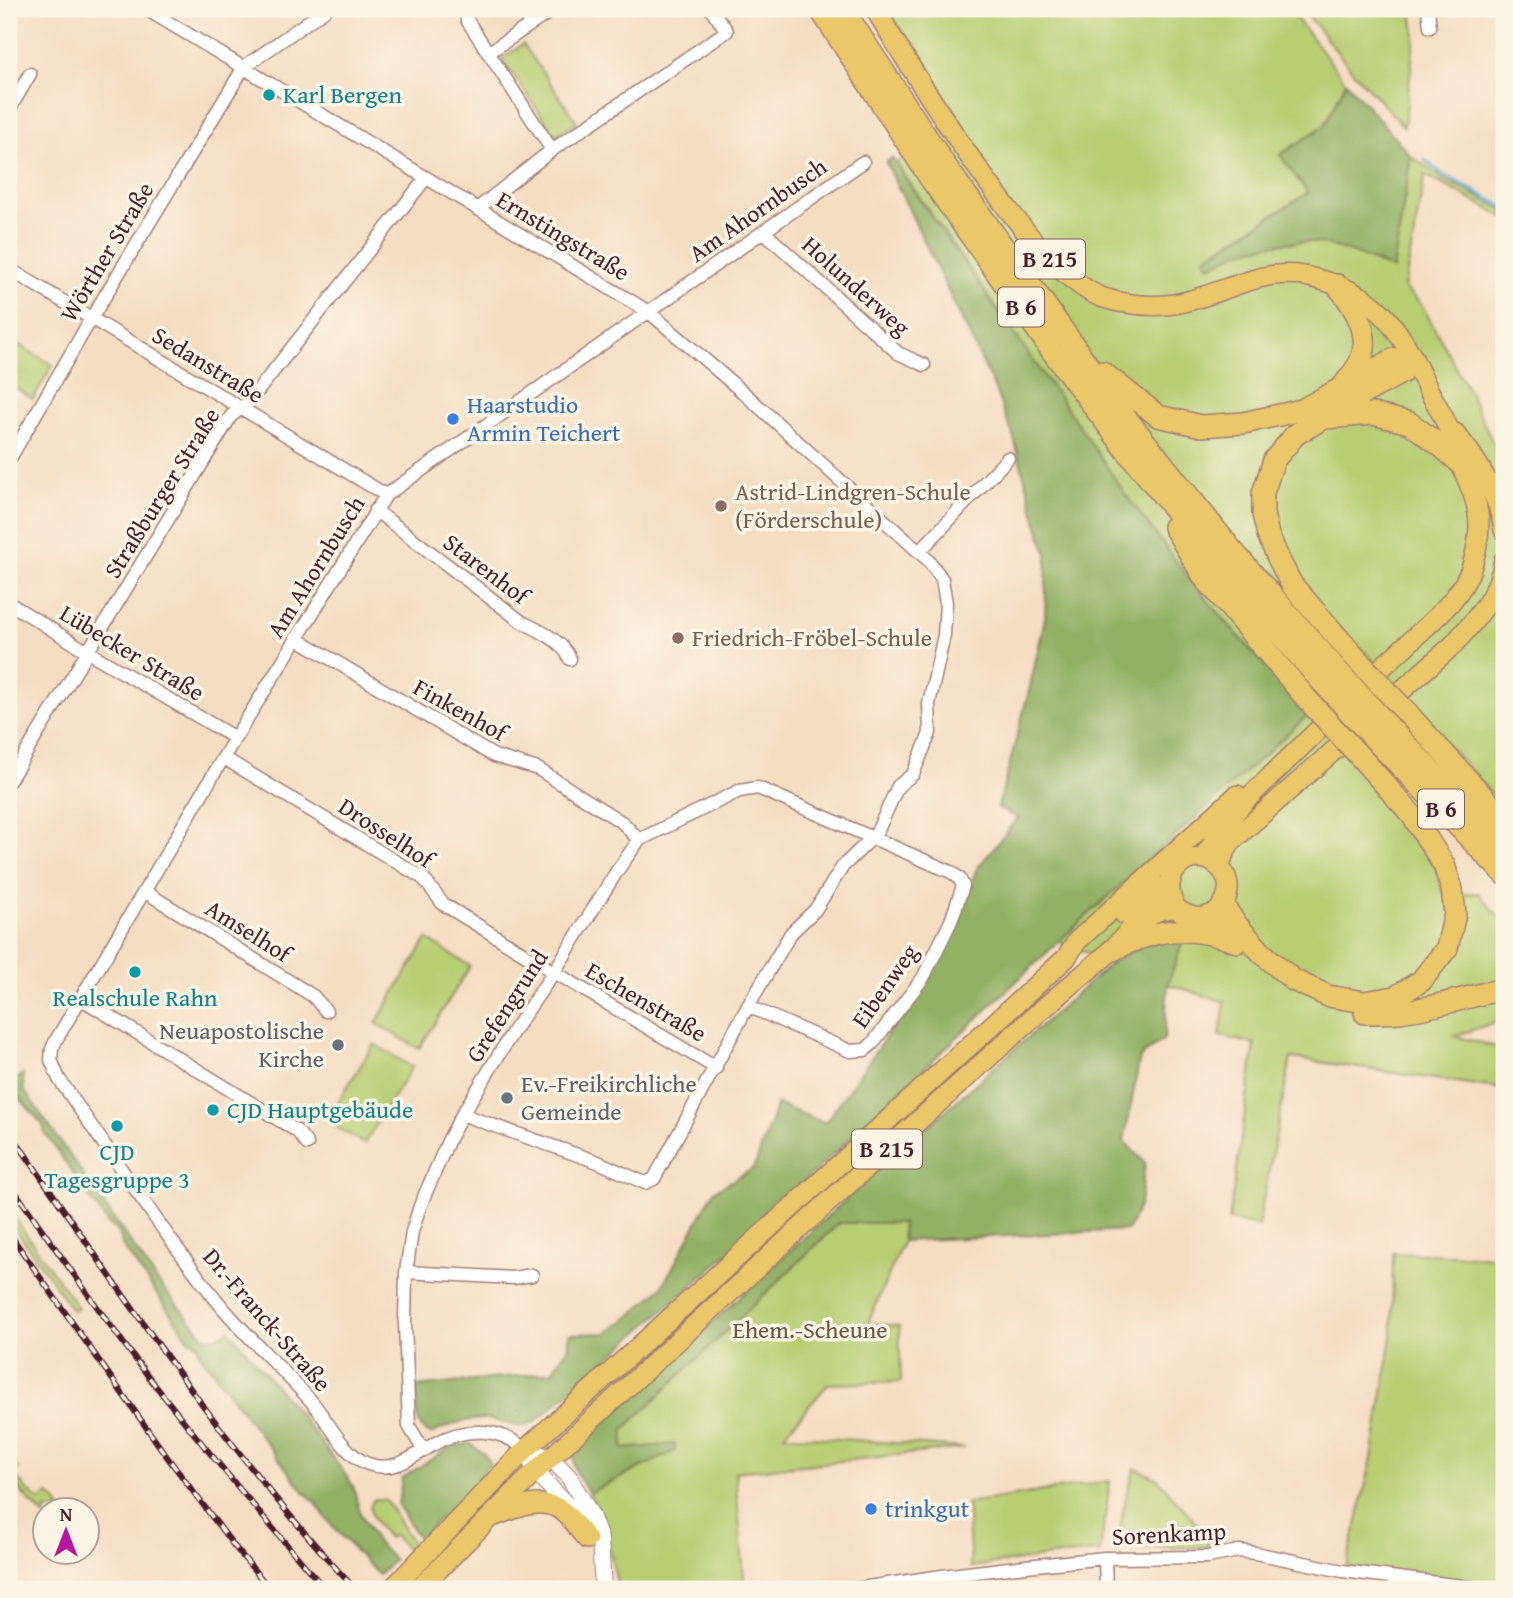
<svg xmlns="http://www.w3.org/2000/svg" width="1513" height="1598" font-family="'Gentium Book Plus',serif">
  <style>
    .green { fill: #b8ce73; stroke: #81764f; stroke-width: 2 }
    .forest { fill: #92b165; stroke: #6e6848; stroke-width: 2 }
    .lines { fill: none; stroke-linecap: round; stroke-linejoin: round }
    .stream { stroke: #53a8cf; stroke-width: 3.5 }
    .minor-casing { stroke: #a07e76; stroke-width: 15 }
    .tertiary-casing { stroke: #a07e76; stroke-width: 18 }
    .primary-casing { stroke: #a07e76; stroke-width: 22 }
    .trunk-casing { stroke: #a07e76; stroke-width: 24 }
    .minor { stroke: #fff; stroke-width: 12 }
    .tertiary { stroke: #fff; stroke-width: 16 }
    .primary { stroke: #eac769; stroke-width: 19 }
    .trunk { stroke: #eac769; stroke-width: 21 }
    .rail-casing { stroke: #4a1f2b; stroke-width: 6 }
    .rail { stroke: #fcf5e5; stroke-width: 3.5; stroke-dasharray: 10; stroke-linecap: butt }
    .trunk-bridge-casing { stroke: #a07e76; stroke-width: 24; stroke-linecap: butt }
    .trunk-bridge { stroke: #eac769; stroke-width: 21 }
    .culture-dot { fill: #0f9aa8; stroke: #fcf5e5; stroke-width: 2.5 }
    .shop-dot { fill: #3f7fe0; stroke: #fcf5e5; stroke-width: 2.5 }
    .education-dot { fill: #8d6e63; stroke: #fcf5e5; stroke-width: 2.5 }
    .worship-dot { fill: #6b7280; stroke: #fcf5e5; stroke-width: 2.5 }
    .labels { text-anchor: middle; stroke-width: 7; stroke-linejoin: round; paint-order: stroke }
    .shield { fill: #fcf5e5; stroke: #7f5f63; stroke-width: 2 }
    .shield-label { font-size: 23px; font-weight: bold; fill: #4a1f2b }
    .culture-label { font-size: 24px; fill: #0d838f; stroke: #fcf5e5; text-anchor: start }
    .street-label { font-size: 24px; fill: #4a1f2b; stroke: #fcf5e5 }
    .shop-label { font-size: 24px; fill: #366cbe; stroke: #fcf5e5; text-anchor: start }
    .education-label { font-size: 24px; fill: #785e54; stroke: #fcf5e5; text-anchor: start }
    .worship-label { font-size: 24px; fill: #5b616d; stroke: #fcf5e5; text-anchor: end }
    .park-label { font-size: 24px; fill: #6b5441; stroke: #fcf5e5 }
  </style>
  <rect width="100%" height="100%" fill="#fcf5e5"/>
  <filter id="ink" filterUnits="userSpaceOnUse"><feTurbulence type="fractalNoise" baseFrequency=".0143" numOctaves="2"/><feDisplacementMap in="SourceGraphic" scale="14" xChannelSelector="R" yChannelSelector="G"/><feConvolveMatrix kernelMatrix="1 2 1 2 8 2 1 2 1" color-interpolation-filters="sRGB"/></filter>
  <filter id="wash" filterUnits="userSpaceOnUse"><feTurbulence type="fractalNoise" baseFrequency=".00686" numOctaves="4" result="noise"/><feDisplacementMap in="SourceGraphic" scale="28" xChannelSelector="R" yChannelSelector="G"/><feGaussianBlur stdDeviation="1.57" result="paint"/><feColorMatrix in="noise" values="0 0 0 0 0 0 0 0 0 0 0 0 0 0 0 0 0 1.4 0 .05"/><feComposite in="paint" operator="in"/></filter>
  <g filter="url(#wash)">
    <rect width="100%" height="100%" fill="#f5ddc2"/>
    <path class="green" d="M887,9H1289L1346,82L1325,125L1280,155L1308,193L1205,257L1209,266C1218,261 1228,256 1239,252C1260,245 1298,239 1320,243C1345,248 1369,259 1393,269L1411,156L1442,178L1504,210V217L1425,175L1404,288L1422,305L1469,392L1504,466V589L1490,616L1504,598V808L1362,649H1361L1298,704L1194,585L1126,495L896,163L958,118Z
      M1303,9H1412L1415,34L1404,127L1354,73Z
      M523,44L577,122L556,136L502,59Z
      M9,339L53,365L33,399L9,384Z
      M1308,715L1356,767L1435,866L1444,895L1478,893L1504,922V1019L1455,1036L1504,1049V1089L1291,1058L1258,1226L1229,1220L1255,1044L1220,1036L1225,1002L1168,984L1184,938L1112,962L1058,942Z
      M427,939L470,966L419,1049L376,1023Z
      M374,1044L412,1067L364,1144L326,1121Z
      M9,1210L78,1308L73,1311L9,1220Z
      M839,1223H902L903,1241L868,1323L899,1326L901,1382L828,1384L784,1435L965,1448L735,1472L745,1589H618C612,1555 604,1524 589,1493L675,1451V1444L623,1449L624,1429Z
      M1393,1253L1504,1257V1589H1499V1586L1346,1567L1372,1459L1392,1336Z
      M9,1456L18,1469L14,1473L25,1488L40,1501L48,1494L55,1500L62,1510H46L45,1517L9,1479Z
      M1135,1468L1157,1478L1204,1532L1209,1547L1117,1548L1126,1496Z
      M1110,1481L1100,1552L1051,1556L971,1567L967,1503Z
      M375,1499L386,1500L411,1541V1545L408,1550L394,1535L388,1538C380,1526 362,1511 375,1499Z"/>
    <path class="forest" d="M1346,82L1411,156L1393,269C1370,260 1345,248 1320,243C1298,239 1260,245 1239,252C1228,256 1218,262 1209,266L1205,258L1308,193L1280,155L1325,125Z
      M892,158L919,199L1078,424L1126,495L1194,585L1308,715L1058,942L722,1259L535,1422C530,1424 523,1427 518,1426C507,1425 497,1419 485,1419C466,1419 448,1425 431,1434C412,1428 417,1404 417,1387L551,1372L569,1347V1334L607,1333L635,1312L662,1287L714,1191L754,1168L777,1104L825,1123L933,970L967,897L976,870L1018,818L998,808L1030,687L1045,618L1047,554L1037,523L1013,435L991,380L886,162Z
      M1184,938L1168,984L1164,1039L1140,1057L1124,1141L1145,1163L1140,1204L1128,1230L903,1241L902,1223H839L624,1429L623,1449L675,1444V1451L589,1493C579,1478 569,1466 576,1448L844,1201L1112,962L1146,943Z
      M23,1074L24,1090L158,1282L205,1338L216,1337L229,1330L293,1406L340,1467L353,1486L360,1513L377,1543L394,1560L379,1575C360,1557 344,1539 328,1520C320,1511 317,1501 306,1494L254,1427L200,1354L198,1346L193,1340L190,1341L122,1245C121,1234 118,1230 108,1224L45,1133L43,1125L9,1086V1084Z
      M471,1444L484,1454L490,1464L478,1480L419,1539L398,1505L402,1478L454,1445Z"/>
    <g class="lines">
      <path class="stream" d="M1425,160L1442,174L1504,207"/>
    </g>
  </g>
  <g filter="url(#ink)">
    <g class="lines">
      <defs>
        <path id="minor" d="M146,9L649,312L745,394L928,560L942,579L946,603L944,635L929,704L930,733L913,774L898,786L878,830L872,838L843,866L815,910L791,933L748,1006L654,1179L645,1183L598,1162L472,1118L463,1113
          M1428,9L1430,27
          M467,20L552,150
          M488,53L554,9
          M9,110L30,74
          M477,209L552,150L727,31L711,9
          M764,232L898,353L924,365
          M9,269L386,495
          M9,460L91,319L244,67L326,9
          M375,510L522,622C539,630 563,641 570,659
          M919,552L1008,458
          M9,603L88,652L235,738
          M296,638L494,756L538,769L623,823L639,840
          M224,758L423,878L443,904L554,972L716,1068
          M9,781L231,416L249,402L426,178
          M144,891L313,996L326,1011
          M80,998L297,1131L307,1144
          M406,1272L513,1278L532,1275
          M525,1450C501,1427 465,1427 436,1443C415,1455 394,1474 368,1464C343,1454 329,1422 312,1402C280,1366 243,1334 214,1297C159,1227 110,1152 59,1079L51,1060L52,1049L56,1040L235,738L386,495L863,162
          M424,1451L409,1426L405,1324L406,1272L412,1232L420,1206L449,1139L463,1113L514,1030L554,972L617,871L639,840L739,791L758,788L951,872L959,878L963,886L951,921L923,978L872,1044L865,1050L850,1051L748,1006
          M1105,1558L1106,1589
          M854,1589L942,1576L1026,1566L1105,1558L1208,1557L1239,1551L1255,1553L1343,1571L1485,1589"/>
        <path id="tertiary" d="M525,1450L551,1458L569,1477L591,1515L600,1539L603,1589
          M531,1462C542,1483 563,1498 577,1517"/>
        <path id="primary" d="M875,9C915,76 957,142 1004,204C1029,236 1054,270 1089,291C1099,298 1113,301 1125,303C1148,307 1169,307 1191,300C1229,290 1265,268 1304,276C1329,281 1356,290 1375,307C1400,328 1415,362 1429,391C1435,402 1442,413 1447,425C1452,437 1455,450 1460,462C1467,480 1476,495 1478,514C1481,531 1476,553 1471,569C1460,598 1436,617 1415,637C1397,654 1379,670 1361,686
          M1455,433C1478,461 1498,493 1504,530
          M1202,859L1232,816L1244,802L1338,711
          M1220,867L1224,853L1233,840L1453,645C1475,620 1499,595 1504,560
          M1124,914L1135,904L1169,884
          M495,1516C515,1508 540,1497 561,1510C572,1517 578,1530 587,1539
          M392,1589L525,1450L1066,958L1077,941L1237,795
          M419,1589L536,1471L823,1207L1039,1012L1111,951L1127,933L1148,916L1162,909L1176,908C1194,923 1221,921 1227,895C1230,886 1227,876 1221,869C1196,841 1154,872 1176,908"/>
        <path id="trunk" d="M820,9L932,181L1052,351L1131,456L1224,571L1323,683
          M843,9L945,165L1122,413L1232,550L1337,670
          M1337,285C1354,306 1373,334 1360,362C1356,370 1349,378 1344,385
          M1102,372L1158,416L1201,426L1243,423L1302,410L1394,359L1412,358
          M1326,418L1373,414L1410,423L1442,447L1460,463
          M1174,527L1204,577L1306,698
          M1353,655L1292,585L1279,560L1268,535L1263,514V493L1274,460L1296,434L1324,418L1344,404L1403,372L1412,358
          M1409,715L1490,804L1504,822
          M1393,731L1504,847
          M1379,744L1504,874
          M1223,905L1236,924L1262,953L1293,980L1328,996L1364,1002L1395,997L1421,981L1447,948L1455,914L1452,889L1444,865L1412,815L1363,760
          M1210,916L1237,939
          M1111,951C1156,928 1189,924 1237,942
          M1365,1013C1376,1013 1388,1013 1399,1012C1435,1008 1469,996 1504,989"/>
      </defs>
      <use href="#minor" class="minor-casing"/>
      <use href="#tertiary" class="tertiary-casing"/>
      <use href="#primary" class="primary-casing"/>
      <use href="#trunk" class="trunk-casing"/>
      <use href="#minor" class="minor"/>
      <use href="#tertiary" class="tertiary"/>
      <use href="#primary" class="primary"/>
      <use href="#trunk" class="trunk"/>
      <defs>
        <path id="rail" d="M9,1131C118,1287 225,1450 355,1589
          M9,1183C57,1250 104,1319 155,1385C210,1455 267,1522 325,1589
          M9,1233L165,1454L234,1546L270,1589"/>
      </defs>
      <use href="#rail" class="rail-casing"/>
      <use href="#rail" class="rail"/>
      <defs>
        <path id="trunk-bridge" d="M1353,655L1409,715
          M1337,670L1393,731
          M1323,683L1379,744
          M1306,698L1363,760"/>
      </defs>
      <use href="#trunk-bridge" class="trunk-bridge-casing"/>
      <use href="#trunk-bridge" class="trunk-bridge"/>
    </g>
  </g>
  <g class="culture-dot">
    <circle cx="269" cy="95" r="7"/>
    <circle cx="135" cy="972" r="7"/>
    <circle cx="213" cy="1110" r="7"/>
    <circle cx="117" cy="1126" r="7"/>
  </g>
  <g class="shop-dot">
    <circle cx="453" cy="419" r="7"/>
    <circle cx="871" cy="1509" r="7"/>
  </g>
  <g class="education-dot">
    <circle cx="721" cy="506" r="7"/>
    <circle cx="678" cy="638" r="7"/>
  </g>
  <g class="worship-dot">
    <circle cx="338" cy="1045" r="7"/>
    <circle cx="507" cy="1098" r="7"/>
  </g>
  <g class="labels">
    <g class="shield">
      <rect x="1015" y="239.5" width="70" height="39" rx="5"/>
      <rect x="998" y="287.5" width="46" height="39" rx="5"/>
      <rect x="1418" y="789.5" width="46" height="39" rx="5"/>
      <rect x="852" y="1129.5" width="70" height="39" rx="5"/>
    </g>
    <g class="shield-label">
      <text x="1050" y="267">B 215</text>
      <text x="1021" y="315">B 6</text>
      <text x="1441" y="817">B 6</text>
      <text x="887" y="1157">B 215</text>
    </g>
    <g class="culture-label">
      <text x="283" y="103">Karl Bergen</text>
      <text x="135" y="1006" text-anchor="middle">Realschule Rahn</text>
      <text x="227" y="1118">CJD Hauptgebäude</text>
      <text x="117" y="1160" text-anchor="middle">CJD<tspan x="117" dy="28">Tagesgruppe 3</tspan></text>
    </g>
    <g class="street-label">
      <text transform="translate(758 210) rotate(-35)" y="8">Am Ahornbusch</text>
      <text transform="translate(563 236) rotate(31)" y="8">Ernstingstraße</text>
      <text transform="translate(107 252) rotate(-59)" y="8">Wörther Straße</text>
      <text transform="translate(856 286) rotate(42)" y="8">Holunderweg</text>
      <text transform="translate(208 365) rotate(31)" y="8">Sedanstraße</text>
      <text transform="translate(162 493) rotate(-58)" y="8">Straßburger Straße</text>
      <text transform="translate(316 567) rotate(-58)" y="8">Am Ahornbusch</text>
      <text transform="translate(486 569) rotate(37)" y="8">Starenhof</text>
      <text transform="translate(132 653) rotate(31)" y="8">Lübecker Straße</text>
      <text transform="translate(460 710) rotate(29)" y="8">Finkenhof</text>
      <text transform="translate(386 833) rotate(33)" y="8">Drosselhof</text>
      <text transform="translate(248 931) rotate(32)" y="8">Amselhof</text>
      <text transform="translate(885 986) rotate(-55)" y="8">Eibenweg</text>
      <text transform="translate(646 1002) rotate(30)" y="8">Eschenstraße</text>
      <text transform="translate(507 1006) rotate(-57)" y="8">Grefengrund</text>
      <text transform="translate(267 1320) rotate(49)" y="8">Dr.-Franck-Straße</text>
      <text transform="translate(1169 1534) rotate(-3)" y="8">Sorenkamp</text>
    </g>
    <g class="shop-label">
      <text x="467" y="413">Haarstudio<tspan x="467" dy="28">Armin Teichert</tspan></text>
      <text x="885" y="1517">trinkgut</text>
    </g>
    <g class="education-label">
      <text x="735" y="500">Astrid-Lindgren-Schule<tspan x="735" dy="28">(Förderschule)</tspan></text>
      <text x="692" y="646">Friedrich-Fröbel-Schule</text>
    </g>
    <g class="worship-label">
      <text x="324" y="1039">Neuapostolische<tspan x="324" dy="28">Kirche</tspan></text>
      <text x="521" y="1092" text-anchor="start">Ev.-Freikirchliche<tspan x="521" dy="28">Gemeinde</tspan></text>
    </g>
    <g class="park-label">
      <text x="810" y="1338">Ehem.-Scheune</text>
    </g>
  </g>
  <rect width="1513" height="1598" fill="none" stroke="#fcf5e5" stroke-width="35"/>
  <g transform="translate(66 1531)"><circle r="33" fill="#fcf5e5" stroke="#b59f9b" stroke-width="2"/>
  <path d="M0-5L12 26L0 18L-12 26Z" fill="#b5179e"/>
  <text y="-10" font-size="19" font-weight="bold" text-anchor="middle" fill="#4a1f2b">N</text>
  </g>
</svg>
